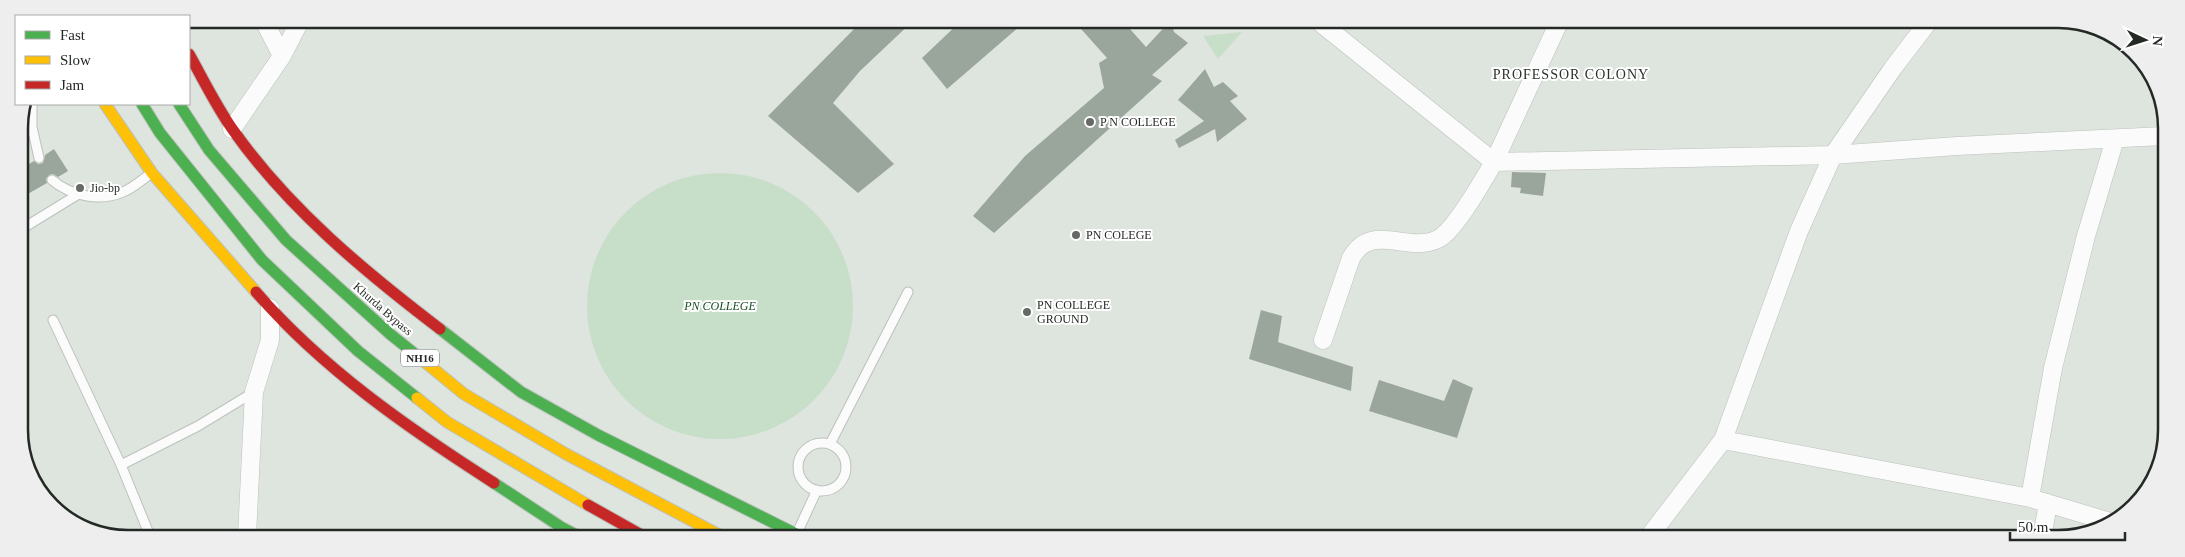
<svg xmlns="http://www.w3.org/2000/svg" width="2185" height="557" font-family="Georgia,serif">
  <style>
    .green { fill: #c7dec9 }
    .building { fill: #9aa69b }
    .lines { fill: none; stroke-linecap: round; stroke-linejoin: round }
    .lane-casing { stroke: #bcc1bc; stroke-width: 11 }
    .street-casing { stroke: #bcc1bc; stroke-width: 19 }
    .fast-casing { stroke: #bcc1bc; stroke-width: 13 }
    .slow-casing { stroke: #bcc1bc; stroke-width: 13 }
    .jam-casing { stroke: #bcc1bc; stroke-width: 13 }
    .lane { stroke: #fafbfa; stroke-width: 9 }
    .street { stroke: #fafbfa; stroke-width: 18 }
    .fast { stroke: #4caf50; stroke-width: 11 }
    .slow { stroke: #ffc107; stroke-width: 11 }
    .jam { stroke: #c62828; stroke-width: 11 }
    .poi-dot { fill: #666a66; stroke: #fff; stroke-width: 2 }
    .labels { text-anchor: middle; stroke-width: 4; stroke-linejoin: round; paint-order: stroke }
    .shield { fill: #fff; stroke: #666966; stroke-width: 1 }
    .shield-label { font-size: 11px; font-weight: bold; fill: #252925 }
    .poi-label { font-size: 12px; fill: #252925; stroke: #fff; text-anchor: start }
    .park-label { font-size: 12px; font-style: italic; fill: #184e22; stroke: #fff }
    .street-label { font-size: 12px; fill: #252925; stroke: #fff }
    .neighbourhood-label { font-size: 14px; letter-spacing: 1px; fill: #29312a; stroke: #fff }
    .rim { fill: none; stroke: #252925; stroke-width: 2.5 }
  </style>
  <rect width="100%" height="100%" fill="#dee4de"/>
  <path class="green" d="M1242,32L1218,59L1203,36Z
    M587 306a133 133 0 1 1 266 0a133 133 0 1 1-266 0Z"/>
  <path class="building" d="M863,20H914L860,71L833,103L894,164L858,193L768,116Z
    M962,20H1027L947,89L922,58Z
    M1073,20H1122L1146,47L1171,20L1174,32L1188,43L1152,75L1162,81L994,233L973,216L1025,156L1104,88L1099,63L1107,58Z
    M1205,69L1214,87L1223,82L1238,96L1230,101L1247,119L1217,142L1215,129L1179,148L1175,140L1204,121L1178,100Z
    M54,149L68,171L58,177L53,174L49,175L46,179L47,183L19,199V170L34,161L38,164L43,163L45,155Z
    M1512,172L1546,173L1543,196L1520,193L1521,188L1511,187Z
    M1261,310L1282,316L1278,342L1353,367L1351,391L1249,359Z
    M1453,379L1473,388L1457,438L1369,411L1379,380L1444,401Z"/>
  <g class="lines">
    <defs>
      <path id="lane" d="M1259,20L1262,23L1264,20
        M32,104V127L39,158
        M19,134L32,127
        M52,180C71,196 100,202 123,192C133,188 142,180 150,174
        M20,230L77,195
        M53,320L121,465L150,536
        M798 467a24 24 0 1 1 48 0a24 24 0 1 1-48 0Z
        M830,444L908,292
        M121,465L198,426L254,392
        M797,533L817,490"/>
      <path id="street" d="M263,19L282,56
        M1317,20L1494,162L1560,20
        M232,129L282,56L301,19
        M1323,340L1351,258C1372,221 1407,254 1438,239C1455,231 1483,180 1494,162L1833,155L1957,146L2164,136
        M1723,440L2030,498L2107,521
        M2030,498L2053,368L2086,236L2115,139
        M247,536L254,392L270,340V308
        M1648,538L1723,440L1799,231L1833,155L1893,68L1929,21
        M2042,538L2048,503"/>
      <path id="fast" d="M142,104L160,133L262,260L358,351L417,398
        M179,104L209,150L286,240L390,334L425,362
        M440,329L521,392L598,435L802,537
        M494,483L561,527L580,537"/>
      <path id="slow" d="M105,104L152,173L256,292
        M425,362L464,394L566,454L723,537
        M417,398L447,422L588,505"/>
      <path id="jam" d="M189,54C203,79 216,106 233,130C288,208 364,271 440,329
        M256,292C323,369 408,428 494,483
        M588,505L645,537"/>
    </defs>
    <use href="#lane" class="lane-casing"/>
    <use href="#street" class="street-casing"/>
    <use href="#fast" class="fast-casing"/>
    <use href="#slow" class="slow-casing"/>
    <use href="#jam" class="jam-casing"/>
    <use href="#lane" class="lane"/>
    <use href="#street" class="street"/>
    <use href="#fast" class="fast"/>
    <use href="#slow" class="slow"/>
    <use href="#jam" class="jam"/>
  </g>
  <g class="poi-dot">
    <circle cx="1090" cy="122" r="5"/>
    <circle cx="80" cy="188" r="5"/>
    <circle cx="1076" cy="235" r="5"/>
    <circle cx="1027" cy="312" r="5"/>
  </g>
  <g class="labels">
    <rect class="shield" x="401" y="349.5" width="38" height="17" rx="4"/>
    <g class="shield-label">
      <text x="420" y="362">NH16</text>
    </g>
    <g class="poi-label">
      <text x="1100" y="126">P N COLLEGE</text>
      <text x="90" y="192">Jio-bp</text>
      <text x="1086" y="239">PN COLEGE</text>
      <text x="1037" y="309">PN COLLEGE<tspan x="1037" dy="14">GROUND</tspan></text>
    </g>
    <g class="park-label">
      <text x="720" y="310">PN COLLEGE</text>
    </g>
    <g class="street-label">
      <text transform="translate(383 309) rotate(41)" y="4">Khurda Bypass</text>
    </g>
    <g class="neighbourhood-label">
      <text x="1571" y="79">PROFESSOR COLONY</text>
    </g>
  </g>
  <path d="M0 0H2185V557H0ZM128 28H2058A100 100 0 0 1 2158 128V430A100 100 0 0 1 2058 530H128A100 100 0 0 1 28 430V128A100 100 0 0 1 128 28Z" fill="#eee" fill-rule="evenodd"/>
  <path class="rim" d="M128 28H2058A100 100 0 0 1 2158 128V430A100 100 0 0 1 2058 530H128A100 100 0 0 1 28 430V128A100 100 0 0 1 128 28Z"/>
  <rect x="15" y="15" width="175" height="90" fill="#ffffff" stroke="#a8a9a8"/>
  <rect x="25" y="31" width="25" height="8" fill="#4caf50" stroke="#a8a9a8"/>
  <text x="60" y="40" font-size="15" fill="#252925">Fast</text>
  <rect x="25" y="56" width="25" height="8" fill="#ffc107" stroke="#a8a9a8"/>
  <text x="60" y="65" font-size="15" fill="#252925">Slow</text>
  <rect x="25" y="81" width="25" height="8" fill="#c62828" stroke="#a8a9a8"/>
  <text x="60" y="90" font-size="15" fill="#252925">Jam</text>
  <g transform="translate(2145 40) rotate(94)" stroke="#ffffff" stroke-width="4" paint-order="stroke">
  <path d="M0-4L9 19L0 12L-9 19Z" fill="#252925"/>
  <text y="-8" font-size="14" font-weight="bold" text-anchor="middle" fill="#252925">N</text>
  </g>
  <path d="M2010 532v8h115v-8" fill="none" stroke="#252925" stroke-width="2.5"/>
  <text x="2018" y="532" font-size="15" fill="#252925" stroke="#ffffff" stroke-width="4" paint-order="stroke">50 m</text>
</svg>
